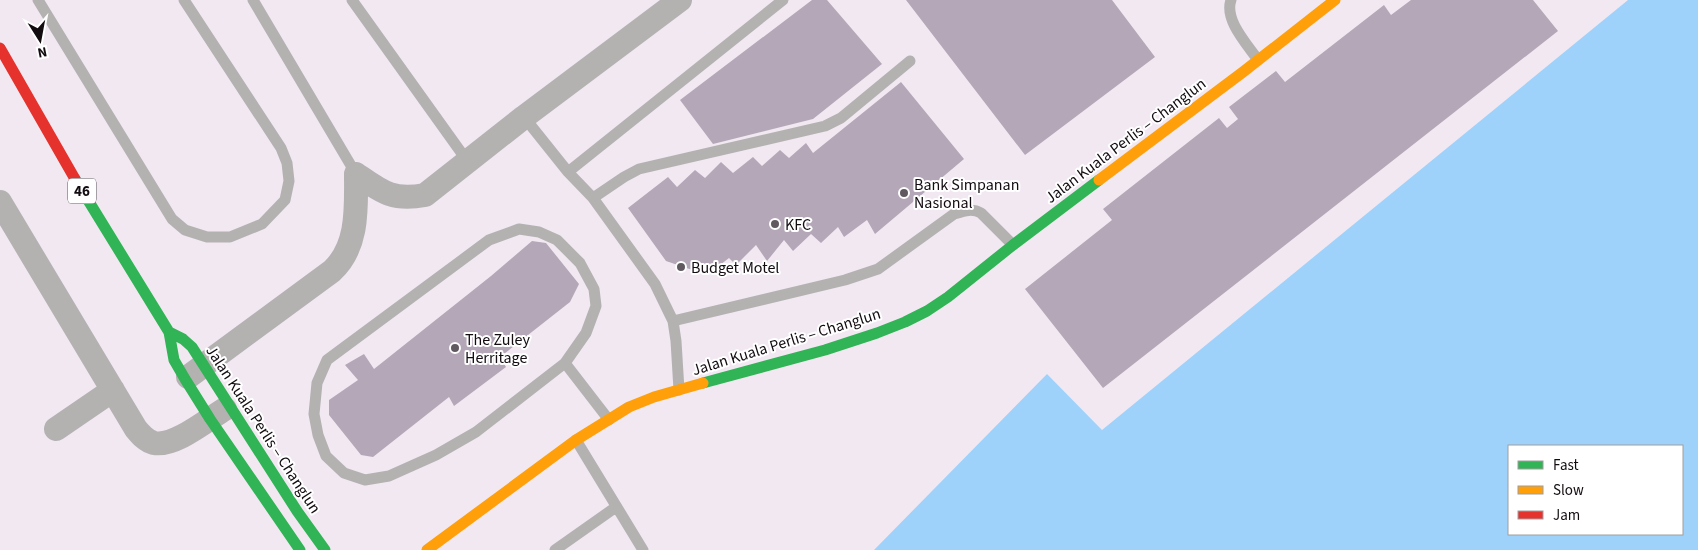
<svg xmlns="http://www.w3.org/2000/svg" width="1698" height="550" font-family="'Source Sans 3',sans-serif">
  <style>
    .water { fill: #9ed2fb; fill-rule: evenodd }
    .building { fill: #b4a7b8 }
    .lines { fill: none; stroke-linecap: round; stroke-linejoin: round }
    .lane { stroke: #b3b2b1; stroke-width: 11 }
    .street { stroke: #b3b2b1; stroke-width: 24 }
    .fast { stroke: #30b455; stroke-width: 11 }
    .slow { stroke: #ff9f0a; stroke-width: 11 }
    .jam { stroke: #e5322d; stroke-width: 11 }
    .poi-dot { fill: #605960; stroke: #fff; stroke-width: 2 }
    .labels { text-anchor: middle; stroke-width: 4; stroke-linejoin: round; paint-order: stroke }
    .shield { fill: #fff; stroke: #595558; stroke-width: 1 }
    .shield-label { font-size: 15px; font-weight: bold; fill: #120c11 }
    .street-label { font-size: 16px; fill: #120c11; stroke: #fff }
    .poi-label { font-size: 16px; fill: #120c11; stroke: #fff; text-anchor: start }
  </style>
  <rect width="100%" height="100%" fill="#f2e8f2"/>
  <path class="water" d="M1628,0H1698V550H874L1047,374L1102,430ZM1509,446H1682V534H1509Z"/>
  <path class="building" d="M812,0H827L882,64L813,119L713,144L680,100Z
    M906,0H1112L1155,57L1025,155Z
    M1411,0H1533L1558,31L1103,388L1025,289L1112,220L1103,209L1219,118L1227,128L1238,119L1229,107L1276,71L1285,82L1384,5L1391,15Z
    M901,82L964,159L875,234L867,220L844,237L838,227L821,243L811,234L793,251L784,240L767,261L756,245L736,265L729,258L707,275L666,261L628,208L668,177L677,187L695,170L705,178L721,162L733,173L753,157L762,166L780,150L789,158L806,143L813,153Z
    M532,241L546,243L579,284L570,302L500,357L506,367L454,406L449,397L373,457L361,455L329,415V400L358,380L345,365L364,354L374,369L491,276Z"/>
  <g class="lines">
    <path class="lane" d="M38,0L172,219L185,230L207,237H230L262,224L285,200L289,181L287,163L281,148L184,0
      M253,0L356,174
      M352,0L468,162
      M1231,0C1224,20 1247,44 1258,60
      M524,117L568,172L593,198L655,284L673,321L676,341L679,390
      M568,172L783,0
      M593,198L624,177L639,169L825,126L841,118L910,61
      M519,229L539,232L557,240L580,263L594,289L596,306L586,333L565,363L476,432L436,455L389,476L365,480L344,473L326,456L318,435L314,414L317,383L327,360L489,240Z
      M673,321L845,280L878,269L954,214C964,211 972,208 981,213L1013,245
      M565,363L609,420
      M576,440L643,550
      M555,550L616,507"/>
    <path class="street" d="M356,174C382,192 392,201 425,195L524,117L680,0
      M0,202L136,429C141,435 146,441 154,443C175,447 208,419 225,409
      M188,377L332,271C359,246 356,207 356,174
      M56,429L113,390"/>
    <path class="fast" d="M75,179L169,332L174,360L185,379L210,419L300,550
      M169,332L183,339L192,347L297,511L325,550
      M703,383L825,350L877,333L905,322L927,311L948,297L1013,245L1099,180"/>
    <path class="slow" d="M1099,180L1243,72L1335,0
      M427,550L576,440L629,407L654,397L703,383"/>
    <path class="jam" d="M0,48L75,179"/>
  </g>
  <g class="poi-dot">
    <circle cx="904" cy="193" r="5"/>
    <circle cx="775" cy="224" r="5"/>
    <circle cx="681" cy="267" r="5"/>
    <circle cx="455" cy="348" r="5"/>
  </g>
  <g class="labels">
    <rect class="shield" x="68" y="178.5" width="28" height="25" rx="4"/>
    <g class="shield-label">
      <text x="82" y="196">46</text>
    </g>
    <g class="street-label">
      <text transform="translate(1125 140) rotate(-37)" y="6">Jalan Kuala Perlis – Changlun</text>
      <text transform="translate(786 341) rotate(-17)" y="6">Jalan Kuala Perlis – Changlun</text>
      <text transform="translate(264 429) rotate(57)" y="6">Jalan Kuala Perlis – Changlun</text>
    </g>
    <g class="poi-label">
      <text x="914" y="190">Bank Simpanan<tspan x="914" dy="18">Nasional</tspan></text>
      <text x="785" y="230">KFC</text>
      <text x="691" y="273">Budget Motel</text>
      <text x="465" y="345">The Zuley<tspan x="465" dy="18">Herritage</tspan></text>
    </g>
  </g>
  <rect x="1508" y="445" width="175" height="90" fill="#ffffff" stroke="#a09ea0"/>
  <rect x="1518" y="461" width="25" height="8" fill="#30b455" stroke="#a09ea0"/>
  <text x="1553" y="470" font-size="15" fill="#120c11">Fast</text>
  <rect x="1518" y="486" width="25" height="8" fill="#ff9f0a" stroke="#a09ea0"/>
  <text x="1553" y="495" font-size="15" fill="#120c11">Slow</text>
  <rect x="1518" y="511" width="25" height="8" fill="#e5322d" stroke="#a09ea0"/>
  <text x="1553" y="520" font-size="15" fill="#120c11">Jam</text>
  <g transform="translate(40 40) rotate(169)" stroke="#ffffff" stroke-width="4" paint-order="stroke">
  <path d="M0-4L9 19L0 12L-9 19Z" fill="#120c11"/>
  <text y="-8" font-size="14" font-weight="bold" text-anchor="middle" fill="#120c11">N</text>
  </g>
</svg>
